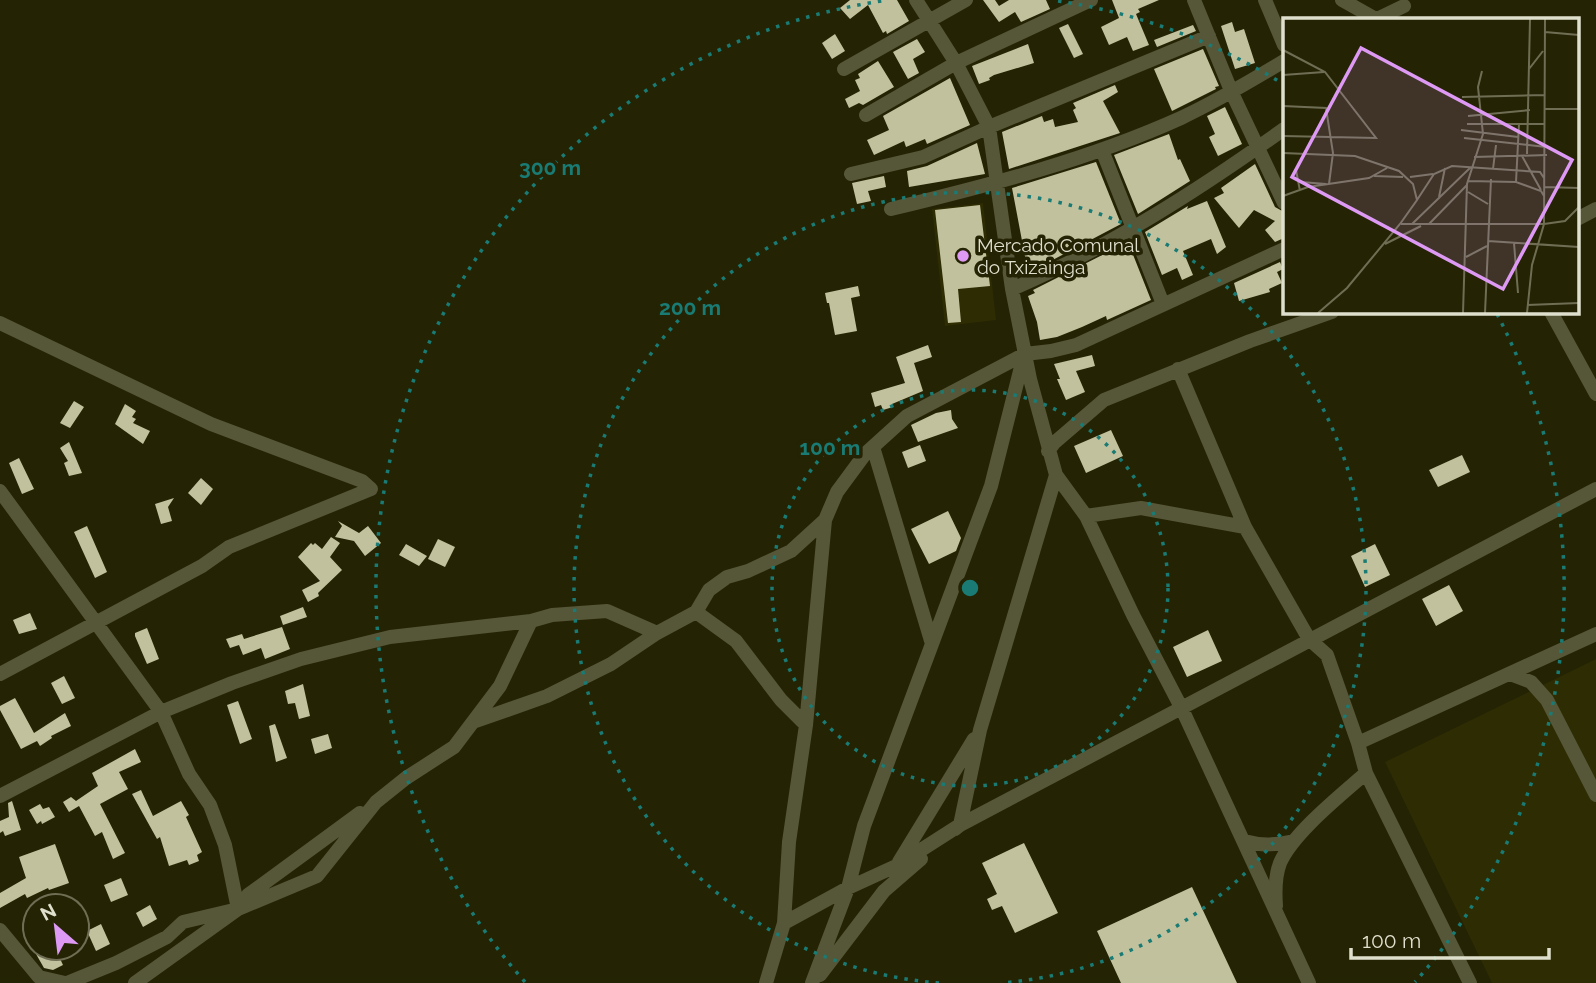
<svg xmlns="http://www.w3.org/2000/svg" width="1596" height="983" font-family="Raleway,sans-serif">
  <style>
    .built { fill: #2d2c03 }
    .building { fill: #c1c19e }
    .lines { fill: none; stroke-linecap: round; stroke-linejoin: round }
    .minor { stroke: #565638; stroke-width: 14 }
    .ring { fill: none; stroke: #197b73; stroke-width: 3.5; stroke-dasharray: 3.5 7 }
    .poi-dot { fill: #dd99f3; stroke: #242304; stroke-width: 2.5 }
    .labels { text-anchor: middle; stroke-width: 7; stroke-linejoin: round; paint-order: stroke }
    .poi-label { font-size: 19px; fill: #dfdfcd; stroke: #242304; text-anchor: start }
    .inset-road { fill: none; stroke: #6f6e54; stroke-width: 2 }
    .view { fill: #dd99f3; fill-opacity: 0.15; stroke: #dd99f3; stroke-width: 3.5 }
    .inset-edge { fill: none; stroke: #dfdfcd; stroke-width: 3.5 }
    .centre { fill: #197b73; stroke: #242304; stroke-width: 3.5 }
    .ring-label { font-size: 21px; text-anchor: middle; font-weight: bold; fill: #197b73; stroke: #242304; stroke-width: 7; stroke-linejoin: round; paint-order: stroke }
  </style>
  <rect width="100%" height="100%" fill="#242304"/>
  <path class="built" d="M983,203L996,320L945,326L932,209Z
    M1596,659V983H1492L1385,762Z"/>
  <path class="building" d="M850,0H897L909,21L887,34L886,31L883,33L868,5L850,19L840,8Z
    M983,0H995L999,6L1009,0H1046L1050,9L1021,22L1015,12L999,22Z
    M1112,0H1159L1138,9L1140,12L1136,14L1149,45L1133,51L1127,37L1109,45L1101,27L1119,18Z
    M1232,22L1235,32L1244,29L1255,63L1235,69L1221,26Z
    M1068,24L1083,54L1074,58L1059,28Z
    M1193,25L1196,31L1157,47L1154,40Z
    M835,34L845,51L832,59L822,43Z
    M917,39L925,52L913,59L919,73L908,79L893,52Z
    M1028,44L1034,63L994,75L989,78L990,80L979,84L972,66Z
    M1203,49L1219,86L1215,87L1216,89L1172,111L1154,69Z
    M878,61L894,87L863,105L859,103L849,108L845,99L860,91L855,80L860,78L858,74Z
    M950,78L970,125L927,144L925,139L906,147L904,141L874,155L867,140L889,130L883,116Z
    M1115,85L1118,92L1103,101L1120,133L1009,169L1002,132L1042,116L1044,122L1053,119L1055,127L1078,122L1073,110L1076,108L1073,103Z
    M1225,107L1242,144L1218,156L1209,137L1215,134L1207,116Z
    M1169,134L1178,160L1180,159L1190,181L1138,214L1114,155Z
    M977,143L985,174L909,187L907,171L927,166Z
    M1096,162L1121,224L1045,264L1027,267L1012,188Z
    M1255,164L1275,207L1284,212V238L1275,242L1265,230L1275,221L1254,210L1239,228L1214,198L1224,193L1221,188Z
    M884,176L886,187L868,191L871,201L857,204L852,183Z
    M1207,201L1226,247L1217,254L1211,239L1183,251L1193,275L1182,280L1177,268L1162,275L1145,232L1188,206L1187,209Z
    M980,205L990,286L958,289L961,322L948,323L935,210Z
    M1128,242L1151,300L1107,320L1106,316L1082,327L1057,337L1040,340L1037,322L1028,296L1035,293L1033,290Z
    M1280,262L1283,269L1277,272L1282,283L1269,289L1270,292L1239,301L1234,283Z
    M858,286L860,296L851,298L857,331L835,335L829,303H827L825,293Z
    M928,345L932,357L914,363L923,391L892,404L893,407L883,410L881,405L875,407L871,393L905,383L896,357Z
    M1092,355L1095,366L1076,371L1085,392L1066,400L1057,379H1060L1054,364Z
    M74,401L84,407L70,428L60,423Z
    M125,404L136,411L132,417L136,419L133,423L150,431L143,444L115,424Z
    M951,410L952,419L958,428L918,442L911,425L936,413Z
    M1111,430L1123,456L1086,473L1074,446Z
    M69,442L82,473L69,476L64,463L68,461L60,448Z
    M920,445L926,461L908,468L902,452Z
    M1462,455L1470,472L1438,487L1429,470Z
    M19,458L34,489L22,494L9,463Z
    M201,478L213,489L201,505L188,493Z
    M174,498L168,507L172,521L161,524L155,504Z
    M948,511L961,538L956,551L929,564L911,529Z
    M338,521L359,533L368,526L381,543L365,556L354,541L335,537L342,526Z
    M87,526L107,572L95,578L74,532Z
    M331,537L340,543L330,557L342,570L318,593L319,596L308,602L302,590L320,581L298,557L311,543L313,545L315,543L322,549Z
    M438,539L455,547L445,567L428,559Z
    M406,544L427,556L419,566L399,555Z
    M1375,544L1390,575L1365,587L1351,556Z
    M1449,585L1463,611L1436,626L1422,599Z
    M303,607L307,617L283,625L280,616Z
    M30,613L37,629L19,634L13,620Z
    M282,627L290,649L265,659L261,648L243,655L239,645L230,648L226,639L242,634L244,639Z
    M147,628L159,659L147,664L135,636V633Z
    M1208,630L1222,661L1187,677L1173,647Z
    M64,676L75,698L62,704L51,683Z
    M303,684L310,716L299,719L295,703L288,704L285,691Z
    M15,698L34,733L65,713L71,726L51,736L52,738L40,746L37,741L21,749L0,710V706Z
    M238,701L252,739L240,744L227,705Z
    M275,724L287,758L276,762L269,726Z
    M328,734L332,748L315,754L311,739Z
    M135,749L141,762L119,772L128,789L100,804L125,853L113,859L102,832L95,836L79,806L69,812L63,802L71,797L76,801L98,786L92,773Z
    M141,790L153,816L181,801L189,815L186,817L202,852L197,855L199,861L189,865L187,860L169,866L160,837L157,839L132,794Z
    M12,801L21,830L5,836L3,831L0,833V821L9,817L8,803Z
    M40,804L43,809L49,807L55,817L42,824L41,821L37,824L29,810Z
    M1024,843L1058,913L1015,933L1002,906L992,910L987,899L997,894L982,863Z
    M55,844L69,883L49,890L48,888L27,898L25,894L0,908V893L26,878L19,857Z
    M121,878L128,895L111,902L104,885Z
    M1192,887L1237,983H1121L1097,931Z
    M150,905L157,919L143,927L136,913Z
    M101,924L110,944L96,951L87,931Z
    M48,948H55L63,965L53,970L44,968L36,954Z"/>
  <g class="lines">
    <path class="minor" d="M916,0L956,63L989,127L1012,289L1030,379L1056,475L1086,516L1133,615L1182,709L1309,983
      M1194,0L1232,93L1284,203
      M1265,0L1284,45
      M1342,0L1376,19
      M1377,19L1404,6
      M844,69L966,0
      M866,115L956,63L1091,0
      M1102,150L1163,304
      M851,174L923,157L989,127L1209,36
      M891,209C990,185 1088,160 1181,118C1217,101 1251,81 1284,61
      M1577,219L1596,209
      M1012,289C1110,247 1197,191 1284,129
      M1551,312L1596,394
      M0,323L211,424L362,481L371,489L229,547L202,566L0,674
      M1178,369L1245,527L1309,639L1327,655L1358,743L1366,773L1470,983
      M873,447L932,644
      M1048,451L1054,443L1104,400L1250,341L1332,312
      M0,491L161,712L189,774L210,805L225,845L238,909
      M1086,516L1141,508L1245,527
      M696,612L709,590L727,577L748,571L791,551L825,520
      M1510,674L1531,682L1547,700L1596,795
      M476,721L547,696L611,664L657,633
      M806,725L825,520L837,492L865,454L907,416L1025,354L1051,351L1076,345L1284,249
      M1358,743L1596,634
      M0,796L161,712L232,683L301,659L390,637L531,621L552,615L607,611L657,633L696,612L736,641L781,700L806,725L789,842L784,923L766,983
      M955,829L960,825L980,730L1056,475
      M1244,841C1262,846 1276,845 1294,841
      M899,862L974,739
      M1276,906C1275,892 1275,876 1280,863C1293,833 1341,795 1366,773
      M784,923L848,888L896,866L960,825L1596,489
      M0,930L39,977L65,983
      M820,975L884,891L921,859
      M67,983L116,963L167,937L183,922L238,909L248,895L360,813
      M135,983L238,909L317,876L376,802L406,778L454,747L500,686L531,621
      M812,983L848,888L864,826L991,486L1023,359"/>
  </g>
  <g class="ring">
    <circle cx="970" cy="588" r="198"/>
    <path d="M939 983A396 396 0 1 1 1001 983"/>
    <path d="M525 982A594 594 0 0 1 882 1M1058 1A594 594 0 0 1 1280 82M1497 314A594 594 0 0 1 1415 982"/>
  </g>
  <circle class="poi-dot" cx="963" cy="256" r="7"/>
  <g class="labels">
    <g class="poi-label">
      <text x="977" y="252">Mercado Comunal<tspan x="977" dy="22">do Txizainga</tspan></text>
    </g>
  </g>
  <g transform="translate(1283 18)">
    <rect width="296" height="296" fill="#242304"/>
    <path class="inset-road" d="M262,14L296,17M0,32L42,54L93,120L0,118M246,51L260,33M0,57L41,54M179,79L261,77M0,88L43,90L50,135L46,166M262,91H296M185,98L247,92M184,106H262M178,112L235,119M181,120L263,129M0,135L72,138L116,153L130,166L134,182L117,206L64,270L35,295M244,136L247,1M239,138L258,172M191,139L264,137M210,151L213,127M13,152L17,173M91,158L120,159M127,159L150,156M185,163L233,164L258,173L261,178M18,164L43,166M233,164L236,106M261,169L296,170M185,174L205,186M0,178L25,169L86,160L104,150M156,179L162,150M134,182L151,156L169,148L257,154L261,160M118,206H261L282,203L296,189M129,206L188,149M146,206L184,167M205,223L296,229M231,225L235,275M102,226L138,208M183,239L204,228M244,287L296,285M180,295L184,166L200,116L195,69L199,53M202,295L208,161M244,295L249,247L261,206L262,1"/>
    <path class="view" d="M78,30L289,142L220,271L9,159Z"/>
    <rect width="296" height="296" class="inset-edge"/>
  </g>
  <circle cx="970" cy="588" r="10" class="centre"/>
  <g class="ring-label">
    <text x="550" y="175">300 m</text>
    <text x="690" y="315">200 m</text>
    <text x="830" y="455">100 m</text>
  </g>
  <g transform="translate(56 927) rotate(332)"><circle r="33" fill="#242304" stroke="#6f6e54" stroke-width="2"/>
  <path d="M0-5L12 26L0 18L-12 26Z" fill="#dd99f3"/>
  <text y="-10" font-size="19" font-weight="bold" text-anchor="middle" fill="#dfdfcd">N</text>
  </g>
  <path d="M1351 948v10h198v-10" fill="none" stroke="#dfdfcd" stroke-width="3.5"/>
  <text x="1362" y="948" font-size="21" fill="#dfdfcd" stroke="#242304" stroke-width="5" paint-order="stroke">100 m</text>
</svg>
